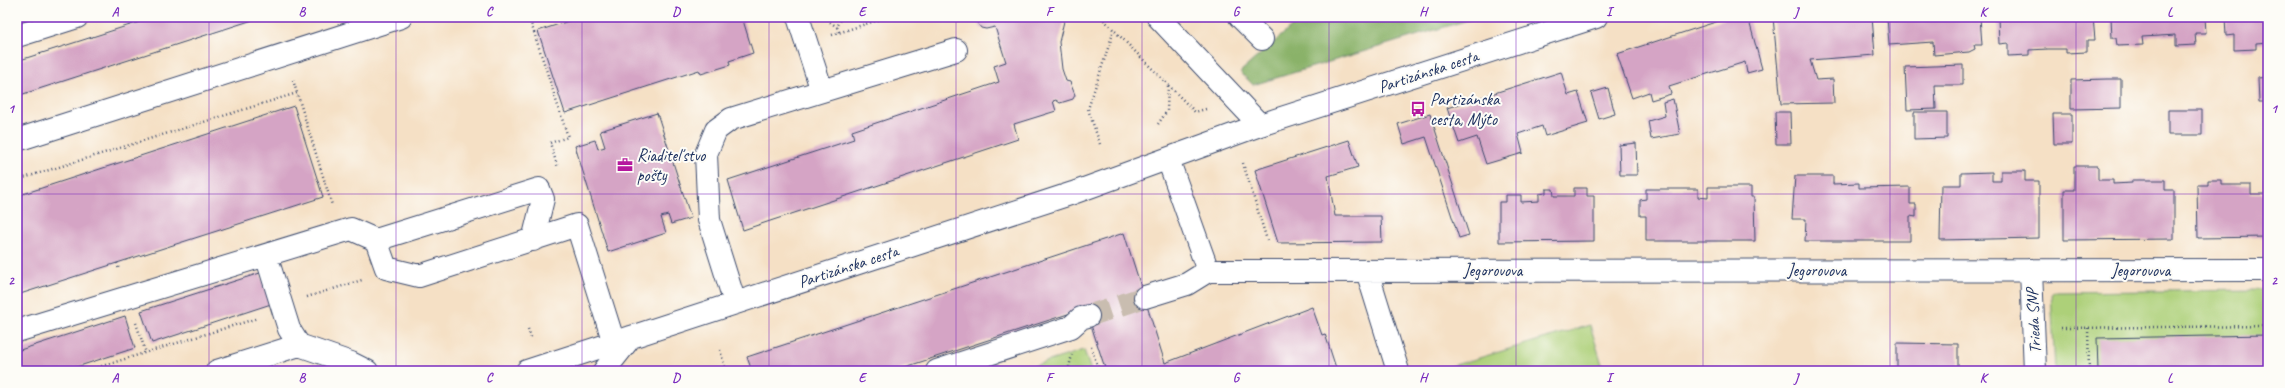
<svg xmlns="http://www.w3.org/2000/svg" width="2285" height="388" font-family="Caveat,sans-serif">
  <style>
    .green { fill: #add079; stroke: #64806c }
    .forest { fill: #8ab269; stroke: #527064 }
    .building { fill: #d5a4c5 }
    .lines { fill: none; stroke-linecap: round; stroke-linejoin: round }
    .minor-tunnel { stroke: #c9bdb0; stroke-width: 22; stroke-dasharray: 22 11; stroke-linecap: butt }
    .minor-casing { stroke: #3c4a6d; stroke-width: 24 }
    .path { stroke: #3c4a6d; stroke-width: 2.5; stroke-dasharray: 1 3; stroke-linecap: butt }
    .minor { stroke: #fff; stroke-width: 22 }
    .grid { fill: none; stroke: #7b2cbf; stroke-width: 1; stroke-opacity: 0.55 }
    .labels { text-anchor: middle; stroke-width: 4; stroke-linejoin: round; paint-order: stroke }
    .street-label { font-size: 17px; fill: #1b2f5e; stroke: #fdfcf7 }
    .poi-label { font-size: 17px; fill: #1b2f5e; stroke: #fdfcf7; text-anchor: start }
    .neatline { fill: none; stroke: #7b2cbf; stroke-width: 1.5 }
    .grid-label { font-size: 13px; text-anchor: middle; font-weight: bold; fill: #7b2cbf }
  </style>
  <rect width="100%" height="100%" fill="#fdfcf7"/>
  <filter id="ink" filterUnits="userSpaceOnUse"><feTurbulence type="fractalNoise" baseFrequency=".025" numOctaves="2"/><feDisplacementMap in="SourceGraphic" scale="8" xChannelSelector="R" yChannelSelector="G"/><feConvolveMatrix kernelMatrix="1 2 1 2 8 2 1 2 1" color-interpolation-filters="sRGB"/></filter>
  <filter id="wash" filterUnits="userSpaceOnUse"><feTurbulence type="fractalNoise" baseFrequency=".012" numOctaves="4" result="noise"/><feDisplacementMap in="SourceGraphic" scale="16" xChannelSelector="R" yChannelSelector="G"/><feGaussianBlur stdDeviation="0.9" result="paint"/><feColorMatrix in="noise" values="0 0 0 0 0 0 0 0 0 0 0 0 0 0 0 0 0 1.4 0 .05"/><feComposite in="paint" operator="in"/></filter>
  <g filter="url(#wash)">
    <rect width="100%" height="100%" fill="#f5e0c5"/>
    <path class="green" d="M2268,290V371H2055L2051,292Z
      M1590,325L1604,371H1435Z
      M1084,350L1091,371H1018Z"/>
    <path class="forest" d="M1294,17H1478L1253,85L1240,72L1298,21Z"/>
    <g id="blocks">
      <path class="building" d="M155,17H262L17,96V61Z
        M581,17H742L753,53L729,61L730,65L701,74L699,70L565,113L538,31Z
        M978,17H1065L1059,42L1062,69L1066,81L1070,82L1075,95L1073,99L1060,103L1056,100L1053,101L1056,111L1014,124L1018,139L743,230L728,180L854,139L852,131L999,82L994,66L1006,62L995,27L986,29L981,28L978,24Z
        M1731,17H1748L1762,69L1747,73L1745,62L1669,86L1671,94L1651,100L1649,92L1632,98L1617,54Z
        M1773,17H1872L1875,55L1810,60L1816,80L1833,79L1834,103L1781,104Z
        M1887,17H1980L1982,45H1974L1975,49L1969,52L1934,55L1933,42L1889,45Z
        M1998,17H2093L2095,40H2087V52L2066,53V49H2048L2029,50V55L2008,56V43L1999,44Z
        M2111,17H2205L2206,33H2195L2196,45L2176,46V35L2142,37L2143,45L2117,46L2116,38H2112Z
        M2225,17H2268V42L2256,43V49L2234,50V35L2226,36Z
        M1963,65V85H1935L1936,109L1907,110L1905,67Z
        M1561,72L1568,95L1578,92L1588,123L1545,136L1542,126L1518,134L1523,153L1486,164L1477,137L1459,143L1447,108Z
        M2268,77V102H2259L2258,78Z
        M2107,79H2121V108L2071,109V80Z
        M1608,88L1615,114L1599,119L1591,93Z
        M1673,99L1680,134L1651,139L1648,121L1665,116L1663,102Z
        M294,106L323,197L17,295V196Z
        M2168,110H2202V135H2168Z
        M1775,112H1790L1791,144H1776Z
        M1914,112H1947V138L1914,139Z
        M657,113L691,218L671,224L668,215L661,217L666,233L608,252L575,146L595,140L598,149L605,147L600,131Z
        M1430,114L1469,235L1459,238L1426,137L1404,144L1398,124Z
        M2053,114H2072V144H2054Z
        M1349,140L1358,167L1328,176L1335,216H1381L1382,242L1278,243L1255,170Z
        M1636,143L1637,175H1620L1619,145Z
        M2074,166H2098V180H2113V184L2132,183V180H2165V190H2174V239L2064,240V190H2074Z
        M2001,171H2025V181H2039V238L1940,240L1941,185H1961V173L1992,172V181H2001Z
        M1795,176H1833V184L1859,183V188L1910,187V204H1916V217L1910,216V241H1805L1806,219H1792Z
        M2208,180H2221V185H2251V194H2266V182H2268V237L2198,238L2197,185H2208Z
        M1708,187H1751V197H1754L1755,241H1646V216H1640V200L1646,199V189H1698V197L1708,198Z
        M1574,188H1587V196H1594V241L1499,242V202H1506V195H1521V202L1539,201V194L1546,193V189H1553L1554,196H1574Z
        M1124,233L1165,363L1312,307L1322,335L1325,334L1337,371H1106L1090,322L1077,311L893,371H752L747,357Z
        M260,273L271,304L152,343L141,311Z
        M125,316L135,348L64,371H17V351Z
        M2268,335V371H2098L2097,338Z
        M1897,343L1958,344V371H1897Z"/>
    </g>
  </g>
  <g filter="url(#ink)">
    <use href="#blocks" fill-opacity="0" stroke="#3c4a6d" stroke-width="1"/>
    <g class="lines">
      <path class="minor-tunnel" d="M1088,316L1145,297"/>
      <defs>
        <path id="minor" d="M798,17L822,91
          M1158,17L1260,125
          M1240,17L1262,39
          M17,36L77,17
          M17,140L401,17
          M1168,159L1208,271L2268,270
          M376,240L386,268L419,276L577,225L614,343
          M266,255L289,329L299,345
          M2031,270L2035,371
          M1367,271L1398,371
          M1145,297L1187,284L1208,271
          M735,303L709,220L706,154L716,130L731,119L956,50
          M17,331L351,229L376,240L539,189L543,199L533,240
          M217,371L299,345L351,363L367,371
          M527,371L1073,193L1260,125L1596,17
          M604,371L631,337
          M937,371L1071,327L1081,318L1088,316"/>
      </defs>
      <use href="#minor" class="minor-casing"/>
      <path class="path" d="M529,17L568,137L550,143L558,168
        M1101,17L1195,112L1206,109
        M830,22L837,27
        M839,32L837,27L842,17
        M832,35L887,17
        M293,80L297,93
        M1158,124L1167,111L1168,85
        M1100,144L1088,109L1114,30
        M1243,163L1267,240
        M17,180L297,93L332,205
        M117,263L119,270
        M307,297L362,280
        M136,323L146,353
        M2061,328L2268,326
        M2088,328L2089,371
        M528,329L532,340
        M1091,347L1099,371
        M720,350L726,371
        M86,371L258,318
        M1068,371L1072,355"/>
      <use href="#minor" class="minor"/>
    </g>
  </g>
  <path class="grid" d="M209,17V371M396,17V371M582,17V371M769,17V371M956,17V371M1142,17V371M1329,17V371M1516,17V371M1703,17V371M1890,17V371M2076,17V371M17,194H2268"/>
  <defs>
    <symbol id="bus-bare" viewBox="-9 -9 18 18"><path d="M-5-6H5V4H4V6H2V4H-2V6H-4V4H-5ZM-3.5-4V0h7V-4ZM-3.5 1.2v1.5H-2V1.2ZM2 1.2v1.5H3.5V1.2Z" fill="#b5179e" stroke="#fdfcf7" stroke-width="2.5" paint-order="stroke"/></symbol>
    <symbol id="office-bare" viewBox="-9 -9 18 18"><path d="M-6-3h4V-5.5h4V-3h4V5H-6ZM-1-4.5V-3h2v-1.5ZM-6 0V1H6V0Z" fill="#b5179e" stroke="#fdfcf7" stroke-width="2.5" paint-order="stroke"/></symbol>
  </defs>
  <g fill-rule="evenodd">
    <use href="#bus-bare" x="1407" y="98" width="22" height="22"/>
    <use href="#office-bare" x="614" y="154" width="22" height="22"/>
  </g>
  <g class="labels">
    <g class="street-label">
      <text transform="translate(1428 71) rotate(-18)" y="6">Partizánska cesta</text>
      <text transform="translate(848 266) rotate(-18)" y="6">Partizánska cesta</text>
      <text x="1493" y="276">Jegorovova</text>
      <text x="1817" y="276">Jegorovova</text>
      <text x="2141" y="276">Jegorovova</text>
      <text transform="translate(2033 321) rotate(-93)" y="6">Trieda SNP</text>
    </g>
    <g class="poi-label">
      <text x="1430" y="105">Partizánska<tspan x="1430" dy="20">cesta, Mýto</tspan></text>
      <text x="637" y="161">Riaditeľstvo<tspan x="637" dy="20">pošty</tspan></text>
    </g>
  </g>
  <rect width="2285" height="388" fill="none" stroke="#fdfcf7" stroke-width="44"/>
  <rect x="22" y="22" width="2241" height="344" class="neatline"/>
  <g class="grid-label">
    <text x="115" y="16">A</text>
    <text x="302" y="16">B</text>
    <text x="489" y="16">C</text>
    <text x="676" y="16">D</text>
    <text x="862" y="16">E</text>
    <text x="1049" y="16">F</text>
    <text x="1236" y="16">G</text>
    <text x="1423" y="16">H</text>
    <text x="1609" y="16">I</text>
    <text x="1796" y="16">J</text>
    <text x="1983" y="16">K</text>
    <text x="2170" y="16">L</text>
    <text x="11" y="113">1</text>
    <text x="2274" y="113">1</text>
    <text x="11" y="285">2</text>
    <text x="2274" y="285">2</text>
    <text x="115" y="382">A</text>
    <text x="302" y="382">B</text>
    <text x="489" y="382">C</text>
    <text x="676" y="382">D</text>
    <text x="862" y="382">E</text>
    <text x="1049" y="382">F</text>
    <text x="1236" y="382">G</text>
    <text x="1423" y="382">H</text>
    <text x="1609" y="382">I</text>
    <text x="1796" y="382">J</text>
    <text x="1983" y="382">K</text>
    <text x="2170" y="382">L</text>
  </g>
</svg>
